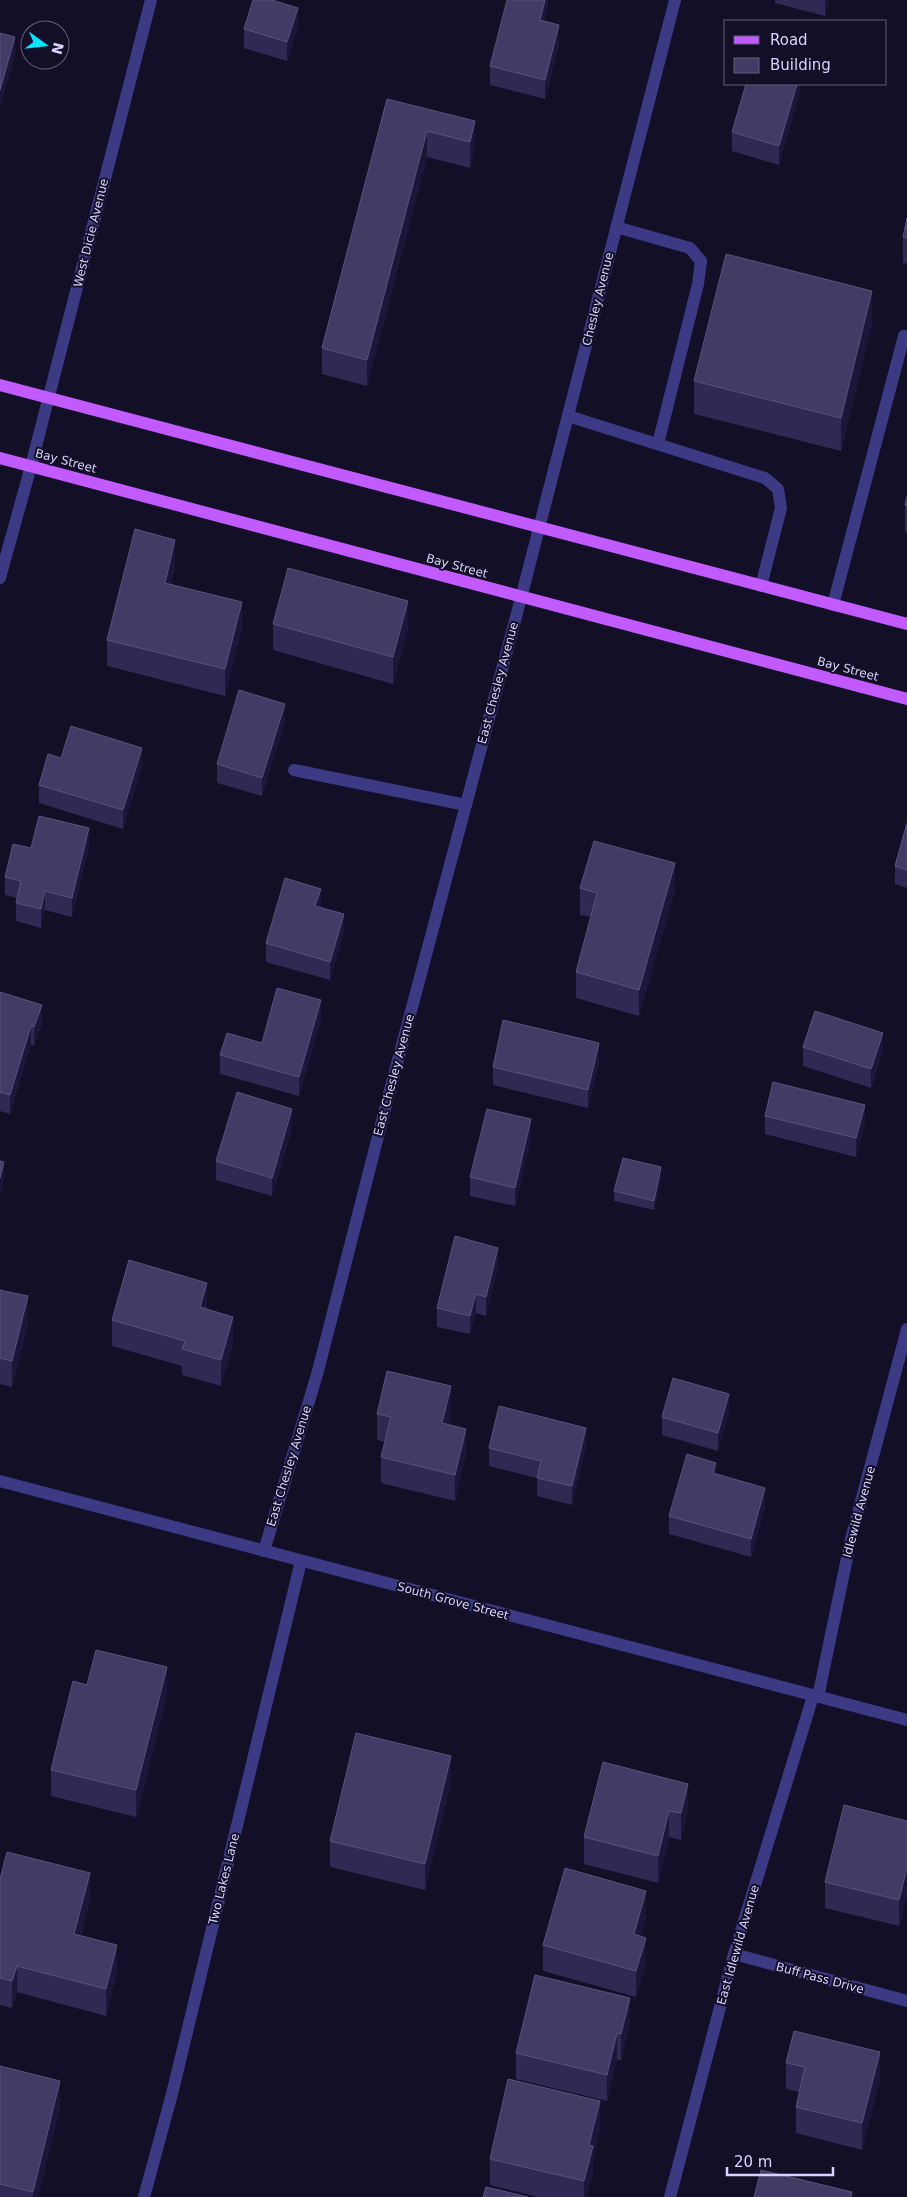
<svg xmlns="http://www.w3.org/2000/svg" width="907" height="2197" font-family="'DejaVu Sans',sans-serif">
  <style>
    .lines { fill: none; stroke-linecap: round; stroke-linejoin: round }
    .service { stroke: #3d3a85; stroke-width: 12 }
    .minor { stroke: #3d3a85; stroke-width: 12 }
    .tertiary { stroke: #3d3a85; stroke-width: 12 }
    .primary { stroke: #c25bff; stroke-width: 12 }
    .wall { fill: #312854 }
    .shaded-wall { fill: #1d163a }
    .building { fill: #433a66; stroke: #5a527e }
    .labels { text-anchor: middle; stroke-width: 4; stroke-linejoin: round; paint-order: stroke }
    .street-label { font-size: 12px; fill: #d9d4ff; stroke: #130f26 }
  </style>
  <rect width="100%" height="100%" fill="#130f26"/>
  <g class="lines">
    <path class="service" d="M616,227L690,248L701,261L698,284L658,444
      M568,416L765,478L778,489L781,508L761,586
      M833,605L904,336H907
      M294,770L466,805"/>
    <path class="minor" d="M0,578L31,466L151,0
      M264,1551L318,1371L385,1109L521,598L675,0
      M818,1697L851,1539L907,1329
      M734,1954L907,2001
      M144,2197L172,2094L301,1561
      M670,2197L734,1954L813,1696"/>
    <path class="tertiary" d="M0,1481L907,1720"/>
    <path class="primary" d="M0,385L907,624
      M0,458L907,699"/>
  </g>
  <path class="wall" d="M548,0V5L544,22L559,44L545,99L490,85V66Z
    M775,0H829L825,16L775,3Z
    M298,26L287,61L244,48V29Z
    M800,84V92L779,165L732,151V132Z
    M387,99L475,121V148L470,168L427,157L367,386L322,374V348Z
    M907,218V264L903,263V237Z
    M872,324L841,451L694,414V381Z
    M907,496V532H905V505Z
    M175,566L171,584L242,628L225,696L107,666V640Z
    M273,624L408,627L393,684L273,650Z
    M285,722L262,796L217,783V764Z
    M61,758L142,766L123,829L39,803V785Z
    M907,823V888L895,884V866Z
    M89,847L72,917L45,910L41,928L16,921V903L17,898L5,895V877L31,848Z
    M580,888L675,890L639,1016L576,998V972L591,917L580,915Z
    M321,907L344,933L330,980L266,962V943Z
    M0,992L42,1023L34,1046L31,1044L10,1114L0,1111Z
    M321,1019L299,1096L220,1074V1055L262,1043Z
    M803,1047L883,1051L871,1088L803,1066Z
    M599,1062L588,1108L493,1085V1067Z
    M765,1116L865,1124L856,1157L765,1134Z
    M292,1128L272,1196L216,1180V1161Z
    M531,1138L515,1206L470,1196V1177Z
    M661,1177L654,1210L614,1201V1191Z
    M498,1266L486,1316L476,1313L470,1334L437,1327V1308Z
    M0,1290L28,1323L12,1387L0,1384Z
    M207,1309L233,1343L221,1386L182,1375V1366L112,1346V1320Z
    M729,1412L718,1451L662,1435V1417Z
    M451,1413L448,1425L466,1455L455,1501L381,1483V1457L385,1442L377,1440V1414Z
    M586,1446L572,1505L537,1496V1478L489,1466V1448Z
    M716,1474L765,1507L751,1557L669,1534V1516Z
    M167,1693L136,1817L51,1796V1770Z
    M603,1762L688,1810L681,1840L669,1837L658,1883L584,1864V1837Z
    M451,1782L425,1890L330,1867V1841Z
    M907,1821V1894L899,1926L825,1908V1882Z
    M0,1879L90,1900L81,1935L117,1971L106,2016L17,1992L12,2008L0,2005Z
    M646,1917L640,1936L646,1964L636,1997L543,1971V1945Z
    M630,2024L621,2060H617L607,2101L516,2079V2053Z
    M786,2063L880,2079L862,2150L796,2133V2107L799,2092L786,2089Z
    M0,2066L60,2108L38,2197H0Z
    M600,2128L593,2158V2173L586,2197H539L490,2185V2159Z"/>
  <path class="shaded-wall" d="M545,0H548V5L540,39V20Z
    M825,0H829L825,16Z
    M298,8V26L287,61V42Z
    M559,25V44L545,99V80Z
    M15,37V56L0,108V90Z
    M797,84H800V92L779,165V146Z
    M475,121V148L470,168V142Z
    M427,131V157L367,386V360Z
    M872,291V324L841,451V418Z
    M175,540V566L165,609V583Z
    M408,601V627L393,684V657Z
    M242,602V628L225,696V669Z
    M285,704V722L262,796V778Z
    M142,748V766L123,829V810Z
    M89,828V847L72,917V898Z
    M675,863V890L639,1016V990Z
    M321,889V907L315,906Z
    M45,891V910L41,928V909Z
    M344,914V933L330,980V962Z
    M321,1000V1019L299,1096V1077Z
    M42,1005V1023L34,1046V1027Z
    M31,1026V1044L10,1114V1095Z
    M883,1033V1051L871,1088V1069Z
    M599,1043V1062L588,1108V1090Z
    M865,1105V1124L856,1157V1138Z
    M292,1109V1128L272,1196V1178Z
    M531,1119V1138L515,1206V1188Z
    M4,1162V1181L0,1196V1178Z
    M661,1167V1177L654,1210V1201Z
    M498,1248V1266L486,1316V1297Z
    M207,1283V1309L200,1307Z
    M476,1294V1313L470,1334V1316Z
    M28,1296V1323L12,1387V1361Z
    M233,1317V1343L221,1386V1360Z
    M451,1386V1413L442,1449V1423Z
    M729,1394V1412L718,1451V1433Z
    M586,1428V1446L572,1505V1486Z
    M466,1429V1455L455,1501V1475Z
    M716,1463V1481L713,1473Z
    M765,1488V1507L751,1557V1539Z
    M167,1667V1693L136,1817V1790Z
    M451,1756V1782L425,1890V1864Z
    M688,1784V1810L681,1840V1813Z
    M669,1811V1837L658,1883V1856Z
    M907,1868V1894L899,1926V1900Z
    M90,1873V1900L74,1960V1934Z
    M646,1891V1917L634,1961V1934Z
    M646,1938V1964L636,1997V1971Z
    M117,1945V1971L106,2016V1989Z
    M17,1966V1992L12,2008V1981Z
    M630,1998V2024L621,2060V2034Z
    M617,2033V2060L607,2101V2075Z
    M880,2052V2079L862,2150V2123Z
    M60,2081V2108L38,2197H33V2192Z
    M600,2101V2128L593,2158V2173L586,2197H584V2181L589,2145Z"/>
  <path class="building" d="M253,0H272L298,8L287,42L244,29Z
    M507,0H545L540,20L559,25L545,80L490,66Z
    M0,33L15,37L0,90Z
    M746,84H797L779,146L732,132Z
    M387,99L475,121L470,142L427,131L367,360L322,348Z
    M907,218V238L903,237Z
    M726,254L872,291L841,418L694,381Z
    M907,496V506L905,505Z
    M135,529L175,540L165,583L242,602L225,669L107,640Z
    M288,568L408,601L393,657L273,624Z
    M239,690L285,704L262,778L217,764Z
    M71,726L142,748L123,810L39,785L48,754L61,758Z
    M39,816L89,828L72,898L45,891L41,909L16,903L21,881L5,877L13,844L31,848Z
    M907,823V870L895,866Z
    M594,841L675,863L639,990L576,972L597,893L580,888Z
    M285,878L321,889L315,906L344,914L330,962L266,943Z
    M277,988L321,1000L299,1077L220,1055L227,1033L262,1043Z
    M0,992L42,1005L34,1027L31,1026L10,1095L0,1092Z
    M815,1011L883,1033L871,1069L803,1047Z
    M503,1020L599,1043L588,1090L493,1067Z
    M773,1082L865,1105L856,1138L765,1116Z
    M237,1092L292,1109L272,1178L216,1161Z
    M487,1109L531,1119L515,1188L470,1177Z
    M623,1158L661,1167L654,1201L614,1191Z
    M0,1161L4,1162L0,1178Z
    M455,1236L498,1248L486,1297L476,1294L470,1316L437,1308Z
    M129,1260L207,1283L200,1307L233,1317L221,1360L182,1349L185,1341L112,1320Z
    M0,1290L28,1296L12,1361L0,1358Z
    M387,1371L451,1386L442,1423L466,1429L455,1475L381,1457L391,1417L377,1414Z
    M673,1378L729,1394L718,1433L662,1417Z
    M499,1406L586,1428L572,1486L537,1478L541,1461L489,1448Z
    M687,1454L716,1463L713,1473L765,1488L751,1539L669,1516Z
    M96,1650L167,1667L136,1790L51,1770L73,1681L87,1685Z
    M356,1733L451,1756L425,1864L330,1841Z
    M603,1762L688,1784L681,1813L669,1811L658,1856L584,1837Z
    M844,1805L907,1821V1868L899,1900L825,1882Z
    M7,1852L90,1873L74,1934L117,1945L106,1989L17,1966L12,1981L0,1978V1879Z
    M565,1868L646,1891L634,1934L646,1938L636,1971L543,1945Z
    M535,1975L630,1998L621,2034L617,2033L607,2075L516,2053Z
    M794,2031L880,2052L862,2123L796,2107L805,2067L786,2063Z
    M0,2066L60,2081L33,2192L0,2184Z
    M508,2079L600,2101L589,2145L593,2146L584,2181L490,2159Z
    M761,2170L852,2192L851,2197H754Z
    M486,2187L528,2197H483Z"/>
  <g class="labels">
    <g class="street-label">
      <text transform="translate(91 233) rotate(-76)" y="4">West Dicie Avenue</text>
      <text transform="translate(598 299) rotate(-76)" y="4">Chesley Avenue</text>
      <text transform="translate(66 461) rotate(15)" y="4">Bay Street</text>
      <text transform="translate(457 566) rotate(15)" y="4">Bay Street</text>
      <text transform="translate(848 669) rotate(15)" y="4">Bay Street</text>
      <text transform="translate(498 683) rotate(-75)" y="4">East Chesley Avenue</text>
      <text transform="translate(394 1075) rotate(-75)" y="4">East Chesley Avenue</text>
      <text transform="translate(289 1466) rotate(-73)" y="4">East Chesley Avenue</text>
      <text transform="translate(859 1512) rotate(-75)" y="4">Idlewild Avenue</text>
      <text transform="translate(453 1601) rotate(15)" y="4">South Grove Street</text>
      <text transform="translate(224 1879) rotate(-76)" y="4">Two Lakes Lane</text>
      <text transform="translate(738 1945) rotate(-74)" y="4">East Idlewild Avenue</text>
      <text transform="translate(820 1978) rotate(15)" y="4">Buff Pass Drive</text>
    </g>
  </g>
  <rect x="724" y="20" width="162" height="65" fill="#130f26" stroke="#625e7d"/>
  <rect x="734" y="36" width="25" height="8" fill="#c25bff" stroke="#625e7d"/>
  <text x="770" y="45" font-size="15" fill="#d9d4ff">Road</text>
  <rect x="734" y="58" width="25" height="15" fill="#433a66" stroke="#625e7d"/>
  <text x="770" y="70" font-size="15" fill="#d9d4ff">Building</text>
  <g transform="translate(45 45) rotate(105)"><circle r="24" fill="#130f26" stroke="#625e7d"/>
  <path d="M0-4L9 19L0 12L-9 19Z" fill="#00e5ff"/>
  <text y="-8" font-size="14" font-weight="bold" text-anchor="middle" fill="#d9d4ff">N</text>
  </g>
  <path d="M727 2167v8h106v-8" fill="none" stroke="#d9d4ff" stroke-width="2.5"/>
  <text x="734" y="2167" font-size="15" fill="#d9d4ff" stroke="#130f26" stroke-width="4" paint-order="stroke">20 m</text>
</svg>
